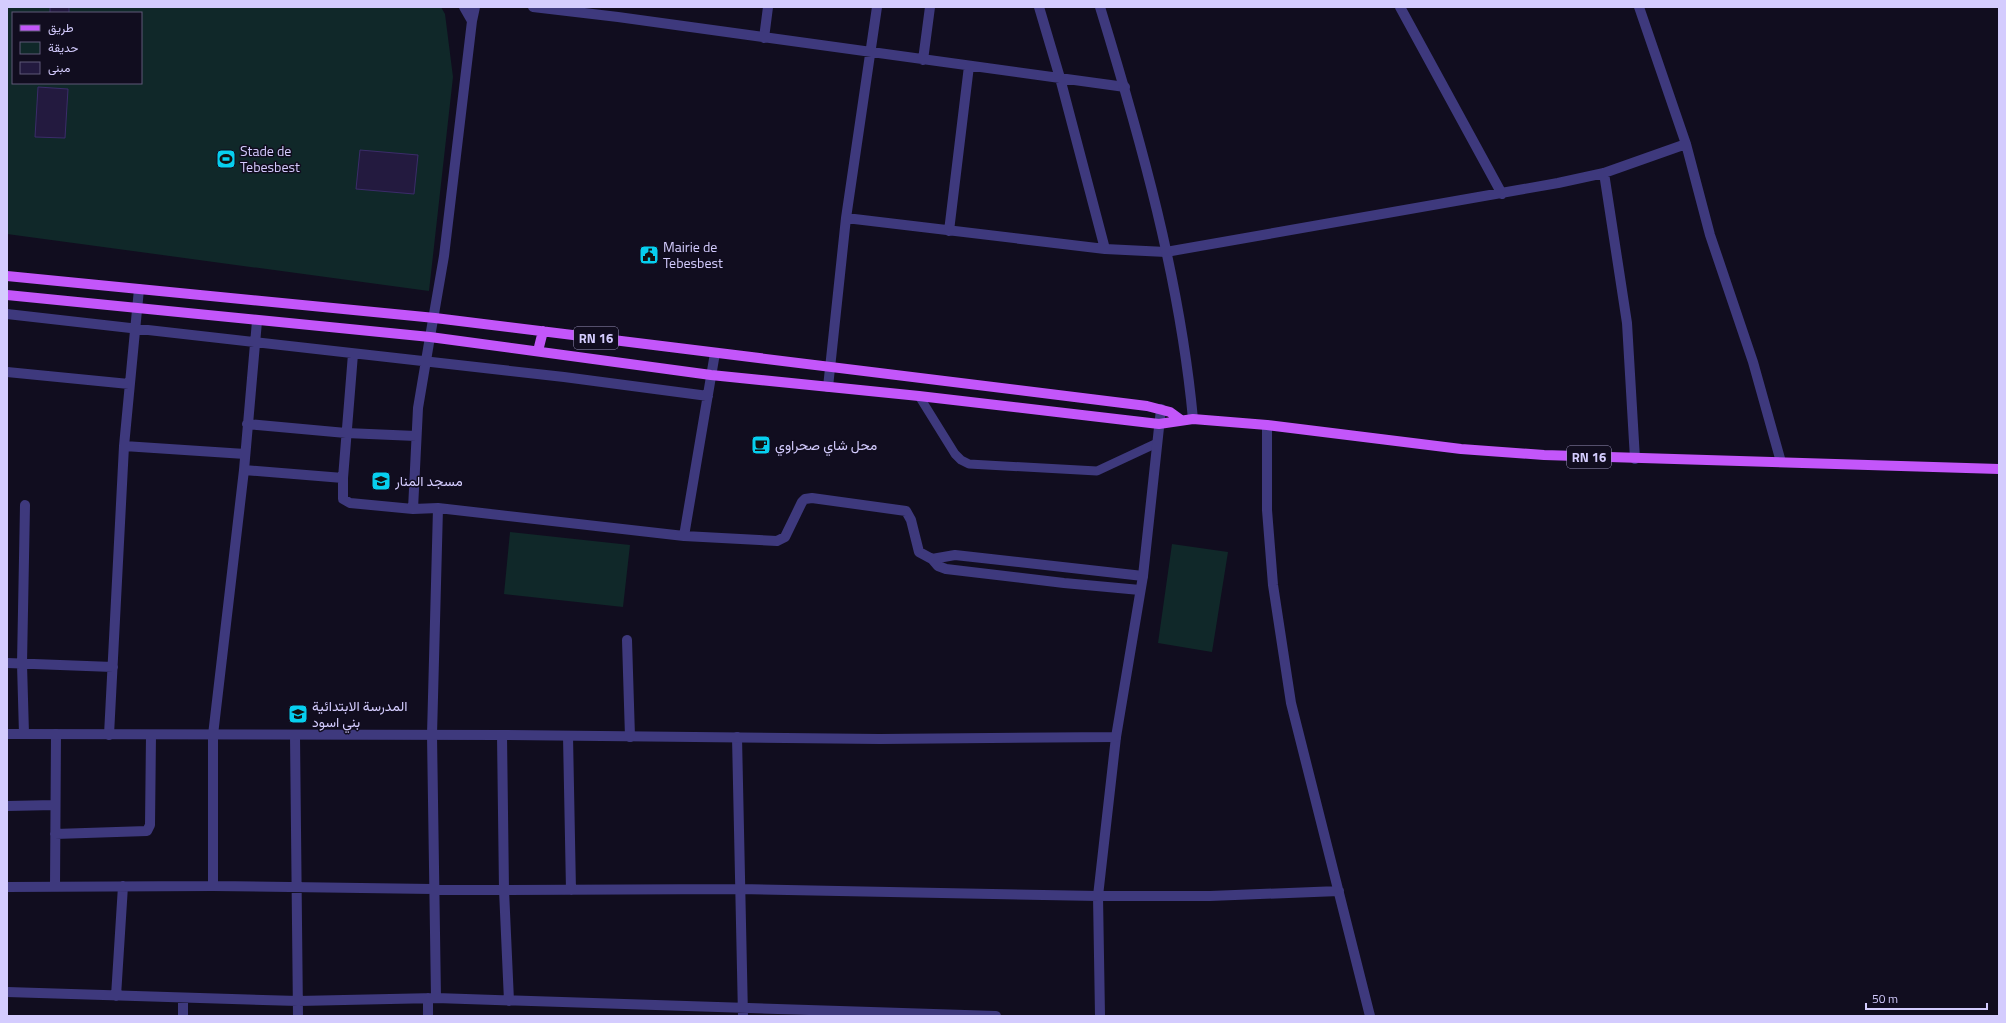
<svg xmlns="http://www.w3.org/2000/svg" width="2006" height="1023" font-family="'Titillium Web',Vazirmatn,sans-serif">
  <style>
    .green { fill: #102829; fill-rule: evenodd }
    .building { fill: #231a3f; stroke: #3b2c6a }
    .lines { fill: none; stroke-linecap: round; stroke-linejoin: round }
    .service { stroke: #3e397d; stroke-width: 9 }
    .minor { stroke: #3e397d; stroke-width: 10 }
    .tertiary { stroke: #3e397d; stroke-width: 10 }
    .primary { stroke: #c356fa; stroke-width: 10 }
    .labels { text-anchor: middle; stroke-width: 3; stroke-linejoin: round; paint-order: stroke }
    .shield { fill: #110d1f; stroke: #9a93bb; stroke-width: 1 }
    .shield-label { font-size: 13px; font-weight: bold; fill: #d4ccfe }
    .poi-label { font-size: 14px; fill: #d4ccfe; stroke: #110d1f; text-anchor: start }
  </style>
  <rect width="100%" height="100%" fill="#110d1f"/>
  <path class="green" d="M7,7H441L445,14L453,77L429,291L7,234ZM13,13H141V83H13Z
    M510,532L630,545L623,607L504,594Z
    M1172,544L1228,552L1212,652L1158,643Z"/>
  <path class="building" d="M50,7H69V13H50Z
    M38,87L68,89L65,138L35,137Z
    M360,150L418,155L414,194L356,189Z"/>
  <g class="lines">
    <path class="service" d="M919,396L955,454L961,460L969,464L1097,471L1157,443"/>
    <path class="minor" d="M533,7L618,17L1125,87
      M1039,7L1060,78L1105,249
      M1400,7L1502,194
      M1639,7L1686,144L1710,235L1753,362L1781,462
      M764,38L768,7
      M923,60L930,7
      M1604,173L1627,323L1635,459
      M846,218L1105,249L1166,252L1558,183L1604,173L1686,144
      M949,231L969,66
      M7,314L564,377L708,396
      M430,337L418,408L413,509L438,508L432,735L436,998
      M353,354L343,478V499L350,503L413,509
      M7,372L129,384
      M828,387L846,218L877,7
      M247,424L346,433L416,436
      M1267,425V510L1273,585L1291,703L1370,1016
      M124,446L245,454
      M244,470L343,478
      M438,508L684,536L777,541L785,537L802,502L805,499L812,498L906,511L911,520L919,552L932,559L938,566L946,569L1064,583L1140,590
      M684,536L715,353
      M932,559L955,555L1143,576
      M627,640L630,737
      M7,663L113,667
      M24,734L22,664L25,505
      M109,735L124,446L139,289
      M502,735L504,890L509,1001
      M295,736L298,1016
      M568,736L571,890
      M737,737L743,1016
      M7,806L55,805
      M55,834L147,831L150,825L151,735
      M213,886V735L244,470L257,321
      M7,887L213,886L504,890L739,889L1098,896H1210L1339,891
      M55,887L56,734
      M7,992L298,1001L436,998L996,1016
      M116,996L123,886
      M183,1016V998
      M428,1016V998
      M1100,1016L1098,896L1116,737"/>
    <path class="tertiary" d="M464,7L472,21
      M1100,7C1141,141 1180,279 1193,419
      M430,337L444,256L472,21L475,7
      M7,734L502,735L880,739L1116,737L1143,576L1161,409"/>
    <path class="primary" d="M7,276L435,318L1147,406L1170,412L1181,420
      M7,295L430,337L711,375L919,396L1159,424L1193,419L1267,425L1461,449L1544,455L1999,469
      M538,351L543,331"/>
  </g>
  <defs>
    <symbol id="stadium-square" viewBox="-11 -11 22 22"><rect x="-9" y="-9" width="18" height="18" rx="4" fill="#07cfef" stroke="#110d1f"/><path d="M0-5a6.5 5 0 1 0 0 10a6.5 5 0 1 0 0-10ZM-3.5-1.8h7v3.6h-7Z" fill="#111"/></symbol>
    <symbol id="civic-square" viewBox="-11 -11 22 22"><rect x="-9" y="-9" width="18" height="18" rx="4" fill="#07cfef" stroke="#110d1f"/><path d="M-.6-6.5H3V-4.5H.6V-3L4-1V1h2V6H-6V1h2V-1L-.6-3ZM-1.2 2.5V6h2.4V2.5Z" fill="#111"/></symbol>
    <symbol id="cafe-square" viewBox="-11 -11 22 22"><rect x="-9" y="-9" width="18" height="18" rx="4" fill="#07cfef" stroke="#110d1f"/><path d="M-5.5-4.5H6V0H3Q3 3.5 0 3.5H-2.5Q-5.5 3.5-5.5 0ZM3-3.2v2h1.7v-2ZM-6 4.5H4V6H-6Z" fill="#111"/></symbol>
    <symbol id="school-square" viewBox="-11 -11 22 22"><rect x="-9" y="-9" width="18" height="18" rx="4" fill="#07cfef" stroke="#110d1f"/><path d="M0-5L7-2L0 1L-7-2ZM-4 1L0 2.5L4 1V4Q0 6-4 4Z" fill="#111"/></symbol>
  </defs>
  <g fill-rule="evenodd">
    <use href="#stadium-square" x="215" y="148" width="22" height="22"/>
    <use href="#civic-square" x="638" y="244" width="22" height="22"/>
    <use href="#cafe-square" x="750" y="434" width="22" height="22"/>
    <use href="#school-square" x="370" y="470" width="22" height="22"/>
    <use href="#school-square" x="287" y="703" width="22" height="22"/>
  </g>
  <g class="labels">
    <g class="shield">
      <rect x="574" y="327" width="44" height="22" rx="3"/>
      <rect x="1567" y="446" width="44" height="22" rx="3"/>
    </g>
    <g class="shield-label">
      <text x="596" y="343">RN 16</text>
      <text x="1589" y="462">RN 16</text>
    </g>
    <g class="poi-label">
      <text x="240" y="156">Stade de<tspan x="240" dy="16">Tebesbest</tspan></text>
      <text x="663" y="252">Mairie de<tspan x="663" dy="16">Tebesbest</tspan></text>
      <text x="775" y="450">محل شاي صحراوي</text>
      <text x="395" y="486">مسجد المنار</text>
      <text x="312" y="711">المدرسة الابتدائية<tspan x="312" dy="16">بني اسود</tspan></text>
    </g>
  </g>
  <rect width="2006" height="1023" fill="none" stroke="#d4ccfe" stroke-width="16"/>
  <rect x="12" y="12" width="130" height="72" fill="#110d1f" stroke="#5f5978"/>
  <rect x="20" y="25" width="20" height="6" fill="#c356fa" stroke="#5f5978"/>
  <text x="48" y="32" font-size="12" fill="#d4ccfe">طريق</text>
  <rect x="20" y="42" width="20" height="12" fill="#102829" stroke="#5f5978"/>
  <text x="48" y="52" font-size="12" fill="#d4ccfe">حديقة</text>
  <rect x="20" y="62" width="20" height="12" fill="#231a3f" stroke="#5f5978"/>
  <text x="48" y="72" font-size="12" fill="#d4ccfe">مبنى</text>
  <path d="M1866 1003v6h121v-6" fill="none" stroke="#d4ccfe" stroke-width="2"/>
  <text x="1872" y="1003" font-size="12" fill="#d4ccfe" stroke="#110d1f" stroke-width="3" paint-order="stroke">50 m</text>
</svg>
